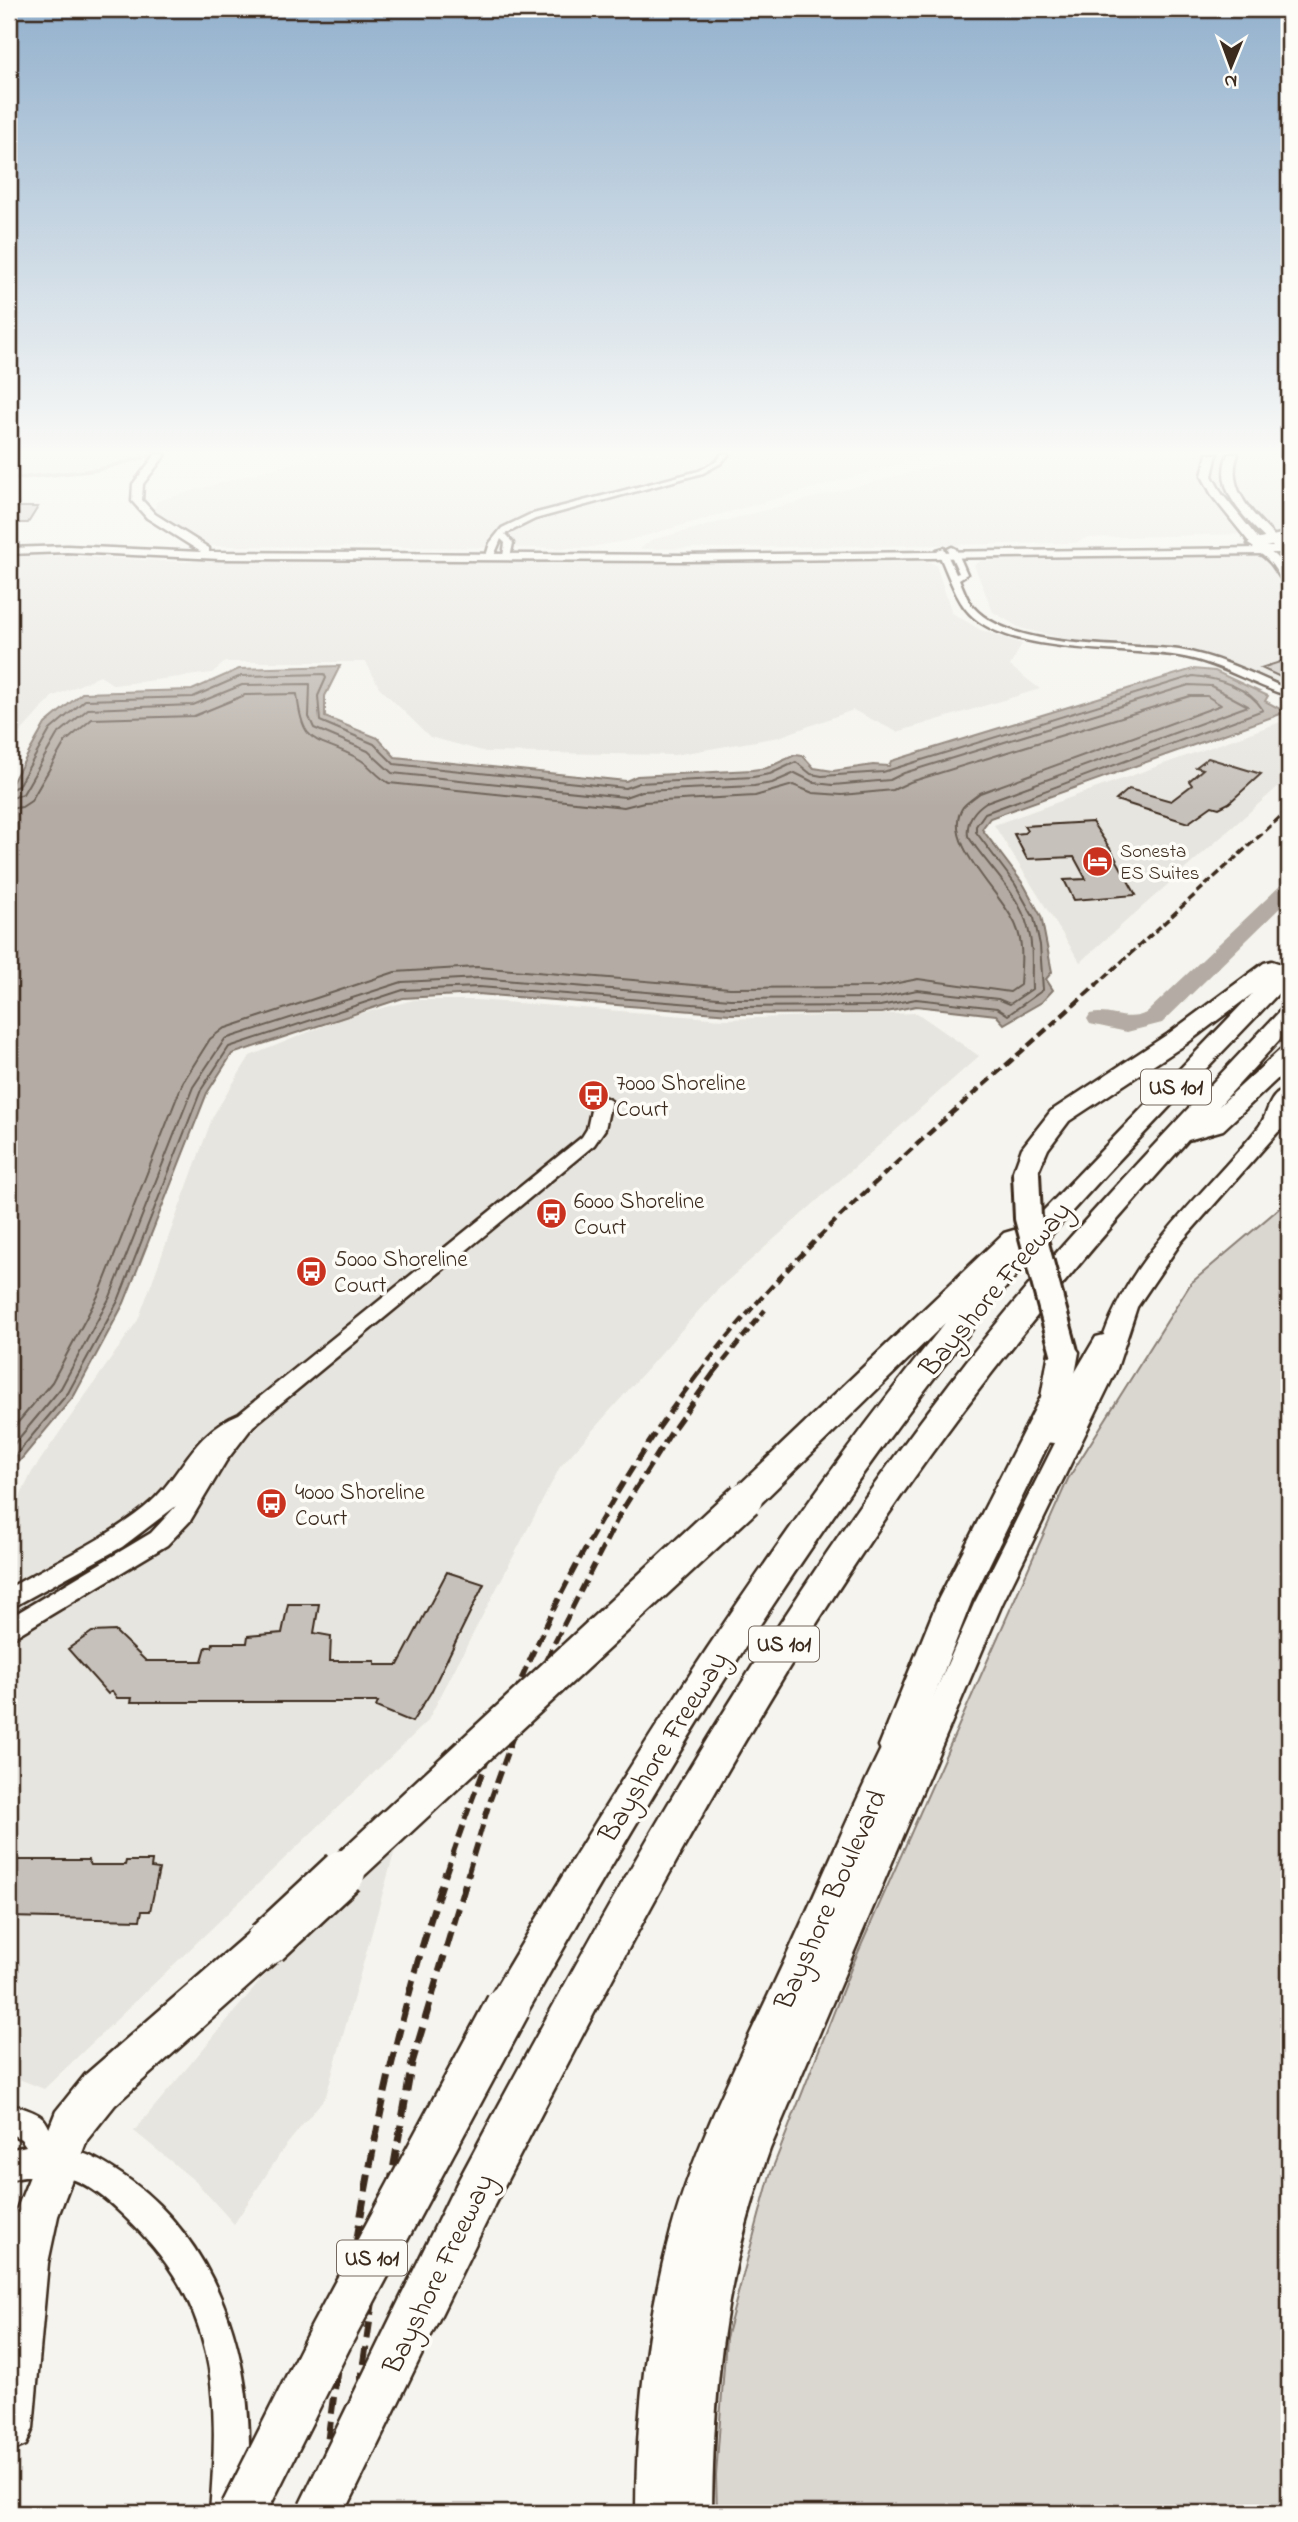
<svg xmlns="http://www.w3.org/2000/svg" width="1298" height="2522" font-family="'Indie Flower',sans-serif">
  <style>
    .built { fill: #e7e5df }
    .green { fill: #dad6d0; stroke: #8a8077; stroke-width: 2 }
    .water { fill: #b4aca4; stroke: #84786e; stroke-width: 2 }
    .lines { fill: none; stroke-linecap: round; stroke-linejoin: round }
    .shore { stroke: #6b5e54; stroke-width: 2 }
    .canal { fill: #b4aca4; fill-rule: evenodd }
    .river { fill: #b4aca4; fill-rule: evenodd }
    .building { fill: #c7c1bb; stroke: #3b2a1e; stroke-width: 2 }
    .minor-casing { stroke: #3b2a1e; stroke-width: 5 }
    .tertiary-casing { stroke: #3b2a1e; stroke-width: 5 }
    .secondary-casing { stroke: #3b2a1e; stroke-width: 5 }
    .primary-casing { stroke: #3b2a1e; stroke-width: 5 }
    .motorway-casing { stroke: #3b2a1e; stroke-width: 5 }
    .minor { fill: #fdfcf7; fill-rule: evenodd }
    .tertiary { fill: #fdfcf7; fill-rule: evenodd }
    .secondary { fill: #fdfcf7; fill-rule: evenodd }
    .primary { fill: #fdfcf7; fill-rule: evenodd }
    .motorway { fill: #fdfcf7; fill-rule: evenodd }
    .rail-far3 { stroke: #3b2a1e; stroke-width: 3.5; stroke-dasharray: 8 3.5; stroke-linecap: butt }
    .rail-far2 { stroke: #3b2a1e; stroke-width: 4.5; stroke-dasharray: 10 5; stroke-linecap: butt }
    .rail-far1 { stroke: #3b2a1e; stroke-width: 5; stroke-dasharray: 13 6; stroke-linecap: butt }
    .rail { stroke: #3b2a1e; stroke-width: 7; stroke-dasharray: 17 8; stroke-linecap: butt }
    .motorway-bridge-far2-casing { stroke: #3b2a1e; stroke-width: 32; stroke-linecap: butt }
    .motorway-bridge-far1-casing { stroke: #3b2a1e; stroke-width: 39; stroke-linecap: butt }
    .motorway-bridge-casing { stroke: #3b2a1e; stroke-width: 49; stroke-linecap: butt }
    .motorway-bridge-far2 { stroke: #fdfcf7; stroke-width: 26 }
    .motorway-bridge-far1 { stroke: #fdfcf7; stroke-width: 34 }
    .motorway-bridge { stroke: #fdfcf7; stroke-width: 44 }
    .labels { text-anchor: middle; stroke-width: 7; stroke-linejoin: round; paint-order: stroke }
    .far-poi-label { font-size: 19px; fill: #3b2a1e; stroke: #fdfcf7; text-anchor: start }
    .shield { fill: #fdfcf7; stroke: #75695f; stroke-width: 2 }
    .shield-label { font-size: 21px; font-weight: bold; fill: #3b2a1e }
    .poi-label { font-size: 23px; fill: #3b2a1e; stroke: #fdfcf7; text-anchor: start }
    .near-street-label { font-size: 28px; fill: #3b2a1e; stroke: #fdfcf7 }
  </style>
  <rect width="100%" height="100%" fill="#f5f4ee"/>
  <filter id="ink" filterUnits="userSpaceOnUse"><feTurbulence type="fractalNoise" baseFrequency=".0143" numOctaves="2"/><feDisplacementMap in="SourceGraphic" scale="14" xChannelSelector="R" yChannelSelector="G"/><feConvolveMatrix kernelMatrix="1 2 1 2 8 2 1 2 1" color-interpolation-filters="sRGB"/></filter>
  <g filter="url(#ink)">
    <path class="built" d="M9,454H144L106,469L51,475H9Z
      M323,454H935L630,540L586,548L212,546L152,517L157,501Z
      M981,454H1289V533L1086,538L1076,543L640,549L651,540Z
      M1254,554L1289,557V690L1224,661L1191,652L1142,644L1069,640L1020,628L993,612L974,565L981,561Z
      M63,556L187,562L218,558L922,559L936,565L952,613L981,630L1022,644L1010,666L1040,689L897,732L853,710L779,737L674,755L486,752L430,737L379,687L366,662H225L212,673L114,685L100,676L52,697L9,745V557Z
      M1289,719V777L1080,962L994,825Z
      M414,1000H477L724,1019L917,1013L979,1056L717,1290L560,1467L427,1722L44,2089L9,2075V1520L32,1472L138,1320L213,1116L250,1056L343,1018Z
      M396,1846L326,2096L284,2148L234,2224L196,2182L134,2131L277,1961Z"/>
    <path class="green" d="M1289,1200V2513H717L716,2476L726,2338L770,2175L852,1966L1068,1479L1191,1283Z"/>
    <path class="water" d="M340,666L325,696V717L378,738L395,757L626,781L637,776L752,770L767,768L795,755L803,756L814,768L833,771L873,765L889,766L891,761L1193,669L1215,671L1268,696L1265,701L1286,712L990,818L982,829L1024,885L1041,916L1052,972L1046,979L1053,990L1042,1002L1004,1024L996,1015L916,1006L882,1013L730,1014L478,994L403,998L232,1054L207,1093L124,1303L74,1396L9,1474V788L45,724L82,693L192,690L239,669Z"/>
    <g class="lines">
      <path class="shore" d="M9,790L18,786L50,730L85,700L193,697L241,676L324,674L326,678L318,696L320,721L374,744L394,764L625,788L639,783L753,777L770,774L796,762L811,774L822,776L883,772L1193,676C1218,678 1250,688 1263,710L985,813L976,826V832L1015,884L1034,918L1040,945L1043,990L1008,1015L997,1008L916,999L880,1006L730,1007L479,987L403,990L229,1047L201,1090L118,1301L68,1393L9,1463
        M9,799L23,794L57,735L88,709L193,705L242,685L310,684L309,717L314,728L368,751L392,773L625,797L642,791L754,786L772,783L795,773L815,783L833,785L890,780L904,773L1189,685L1211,686L1248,706L986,802C974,810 966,821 968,836C987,866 1019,893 1028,928C1034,948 1031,969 1032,989L1010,1004L998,999L917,990L879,998L730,999L480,978L402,982L225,1039L193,1087L110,1297L61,1388L9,1450
        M9,809L22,807L31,801L65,742L92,719L194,716L245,695L297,694C303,750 316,735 359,759C370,765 377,777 389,783L624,807L644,802L755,796L793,785L813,793L842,795L893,790L910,782L1190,696H1207L1221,705L980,793C975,797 967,802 963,807C939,841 1004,895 1016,926C1024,944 1021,965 1020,985L1010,992L918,979L878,987L730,988L477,967L395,972L223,1029L210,1039L183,1082L100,1292L52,1382L9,1433"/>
      <path class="canal" d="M149,454H162L97,472L9,481V477L97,468Z"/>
      <path class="river" d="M1289,882V899L1162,1023L1127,1032L1090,1024L1087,1019L1090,1014C1110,1009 1126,1023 1146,1013L1282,884Z"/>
    </g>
    <path class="building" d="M9,507H38L28,523H9Z
      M1289,659V681L1261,668Z
      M1208,758L1261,774L1229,803L1219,808L1212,806L1188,823L1116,800L1129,789L1171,801L1192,785L1189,781L1203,769L1196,767Z
      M1092,822L1111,850L1136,895L1074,900L1064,880L1086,879L1074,857L1027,859L1014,834L1024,833L1027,831L1024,826Z
      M447,1572L484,1584L431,1692L412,1722L376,1707L378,1702H131L132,1698H117L112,1691L108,1694L68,1649L92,1632L115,1631L146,1661H202L206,1647H212L213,1643H247L248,1636L282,1633L288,1604H319L314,1633L331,1636L330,1661H375V1665H398Z
      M16,1860H88L91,1865H125L126,1861H152L151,1868L159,1869L150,1911H142L140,1920L9,1917V1865H15Z"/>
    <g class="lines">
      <defs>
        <path id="minor" d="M722,454H729L721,463L703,473L535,519L505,534L513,543L510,558L503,556L505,543L501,539L493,558L486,556L490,543L502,528L529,515L699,471L717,461Z
          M952,547L956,549L967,574L959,579C963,588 967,600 973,607C1012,651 1124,643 1179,650C1217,656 1254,674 1289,690V696C1252,685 1219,662 1179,656C1125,647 1000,656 965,608C953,592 946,568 937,550L944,548L956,574L959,573L948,549Z
          M1259,549C1277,550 1289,571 1289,587C1279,581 1276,563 1259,553Z"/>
        <path id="tertiary" d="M156,454H166L143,484L142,500L155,514L209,548V552L684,555L1262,548L1267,551L1262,554L684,561L221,559L67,552L9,554V548L67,546L201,552L147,518L132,501L133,484Z
          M602,1096L611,1101L605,1129L594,1145L253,1426L226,1461L190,1521L167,1545L9,1640V1618L151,1533L176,1506L122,1547L9,1609V1588C54,1562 103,1541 144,1508C182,1478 190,1434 239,1414L582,1137L587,1129L593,1101Z
          M9,2103C19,2107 36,2111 43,2118C50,2125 52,2140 60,2145C69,2150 81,2152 90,2156C105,2163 118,2172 131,2181C233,2257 262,2393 244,2513L210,2512C220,2391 217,2302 123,2215C84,2177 61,2168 9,2180V2150L26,2146L21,2139L9,2133Z"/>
        <path id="secondary" d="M1207,454H1217L1212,476L1222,494L1265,547H1273C1249,521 1212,492 1228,454H1238C1223,493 1261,521 1285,547H1289V553H1258L1213,497L1202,476Z"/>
        <path id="primary" d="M1289,1088L1286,1111H1289V1125L1278,1132L1181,1242L1137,1307L1116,1371L1002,1604L770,2149C724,2278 714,2378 712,2513H636C636,2419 646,2322 671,2231C699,2131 750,2038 792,1944C826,1870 857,1795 894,1723L904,1719L914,1723L918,1731L974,1604L1055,1443L1042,1442L1038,1435L1096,1337L1104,1335C1133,1252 1204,1195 1258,1128C1270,1114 1266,1094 1289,1088Z"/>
        <path id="motorway" d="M1289,532V542L1256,549L1248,544L1251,541Z
          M1272,961L1281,964L1289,962V982C1185,1092 1076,1199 981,1318C805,1537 660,1776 523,2020L508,2026L493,2020L487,2006L493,1992C631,1759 775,1533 945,1323L756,1508L745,1511L734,1508L729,1499L734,1490L1004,1233L1014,1230L1023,1232L1252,994L1186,1044L1069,1121L1048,1149L1035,1179H1017L1013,1173L1022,1148L1051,1111L1168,1034L1264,963Z
          M1289,1008V1029L1219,1106L1280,1050L1289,1048V1068L1223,1130L1188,1140L1171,1159C1075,1266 984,1377 901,1496C743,1723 615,1971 488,2217L472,2223L456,2217L450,2201L456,2185C604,1908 757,1633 949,1384C1050,1251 1167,1132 1281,1010Z
          M1064,1342L1074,1345L1079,1352L1071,1397L972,1600L910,1757L897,1762L884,1757L879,1746L938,1600L1041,1397L1049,1352L1054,1345Z
          M267,1924L281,1929L287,1943L281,1957L115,2105L87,2140L58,2216L48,2263L33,2428L26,2445L9,2452V2236L14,2216L56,2111L85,2075L253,1929Z"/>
      </defs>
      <use href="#minor" class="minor-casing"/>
      <use href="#tertiary" class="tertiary-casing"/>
      <use href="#secondary" class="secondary-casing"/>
      <use href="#primary" class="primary-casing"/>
      <use href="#motorway" class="motorway-casing"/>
      <use href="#minor" class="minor"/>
      <use href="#tertiary" class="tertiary"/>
      <use href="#secondary" class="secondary"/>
      <use href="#primary" class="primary"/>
      <use href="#motorway" class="motorway"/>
      <path class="rail-far3" d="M1095,986L1289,809"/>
      <path class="rail-far2" d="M699,1373C811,1226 961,1108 1097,984
        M714,1373L765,1310"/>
      <path class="rail-far1" d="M446,1874C507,1694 584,1523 700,1371
        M468,1874L490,1801L528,1695L621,1512L672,1431L715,1371"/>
      <path class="rail" d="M319,2513C345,2296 375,2080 446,1872
        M346,2513L360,2387L386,2209L412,2063L469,1872"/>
      <defs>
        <path id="motorway-bridge-far2" d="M1026,1173L1028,1218L1064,1352"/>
        <path id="motorway-bridge-far1" d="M341,1874L745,1499"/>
        <path id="motorway-bridge" d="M267,1943L343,1872
          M242,2513L331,2336L508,2006
          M320,2513L472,2201"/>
      </defs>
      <use href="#motorway-bridge-far2" class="motorway-bridge-far2-casing"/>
      <use href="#motorway-bridge-far1" class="motorway-bridge-far1-casing"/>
      <use href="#motorway-bridge" class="motorway-bridge-casing"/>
      <use href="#motorway-bridge-far2" class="motorway-bridge-far2"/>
      <use href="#motorway-bridge-far1" class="motorway-bridge-far1"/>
      <use href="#motorway-bridge" class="motorway-bridge"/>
    </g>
  </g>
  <linearGradient id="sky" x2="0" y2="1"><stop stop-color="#93b1cd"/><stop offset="0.56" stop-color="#fafaf7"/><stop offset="1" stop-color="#fafaf7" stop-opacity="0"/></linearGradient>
  <rect width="1298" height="807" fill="url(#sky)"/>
  <defs>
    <symbol id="hotel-disc" viewBox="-11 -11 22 22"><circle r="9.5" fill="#c8321e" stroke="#fdfcf7"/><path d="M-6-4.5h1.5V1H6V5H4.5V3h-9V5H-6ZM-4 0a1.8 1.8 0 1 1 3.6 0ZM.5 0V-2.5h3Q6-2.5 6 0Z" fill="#fff"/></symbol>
    <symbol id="bus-disc" viewBox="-11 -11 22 22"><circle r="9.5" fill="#c8321e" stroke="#fdfcf7"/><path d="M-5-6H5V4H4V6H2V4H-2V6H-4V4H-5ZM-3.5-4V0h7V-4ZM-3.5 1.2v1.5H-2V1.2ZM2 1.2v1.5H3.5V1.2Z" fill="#fff"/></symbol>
  </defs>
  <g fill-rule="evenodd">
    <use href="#hotel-disc" x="1080" y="844" width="35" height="35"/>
    <use href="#bus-disc" x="576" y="1078" width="35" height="35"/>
    <use href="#bus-disc" x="534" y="1196" width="35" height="35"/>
    <use href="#bus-disc" x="294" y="1254" width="35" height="35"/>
    <use href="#bus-disc" x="254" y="1486" width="35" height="35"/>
  </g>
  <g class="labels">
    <g class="far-poi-label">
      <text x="1120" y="857">Sonesta<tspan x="1120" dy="22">ES Suites</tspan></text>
    </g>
    <g class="shield">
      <rect x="1141" y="1069.5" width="70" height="35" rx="5"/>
      <rect x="749" y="1626.5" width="70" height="35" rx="5"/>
      <rect x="337" y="2240.5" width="70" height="35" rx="5"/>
    </g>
    <g class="shield-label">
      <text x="1176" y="1094">US 101</text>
      <text x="784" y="1651">US 101</text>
      <text x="372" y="2265">US 101</text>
    </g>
    <g class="poi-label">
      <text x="616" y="1090">7000 Shoreline<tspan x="616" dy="26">Court</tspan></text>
      <text x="574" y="1208">6000 Shoreline<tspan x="574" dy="26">Court</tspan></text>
      <text x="334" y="1266">5000 Shoreline<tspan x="334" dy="26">Court</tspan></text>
      <text x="295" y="1499">4000 Shoreline<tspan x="295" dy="26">Court</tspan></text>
    </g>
    <g class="near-street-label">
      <text transform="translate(994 1288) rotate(-50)" y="10">Bayshore Freeway</text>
      <text transform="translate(662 1746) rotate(-58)" y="10">Bayshore Freeway</text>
      <text transform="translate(829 1899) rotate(-66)" y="10">Bayshore Boulevard</text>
      <text transform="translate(437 2273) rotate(-64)" y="10">Bayshore Freeway</text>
    </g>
  </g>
  <rect width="1298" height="2522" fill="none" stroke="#fdfcf7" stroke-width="35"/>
  <rect x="18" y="18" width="1263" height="2487" fill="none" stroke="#3b2a1e" stroke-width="2.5" filter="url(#ink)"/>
  <g transform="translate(1231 66) rotate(181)" stroke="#fdfcf7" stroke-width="5" paint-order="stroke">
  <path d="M0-5L12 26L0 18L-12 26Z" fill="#3b2a1e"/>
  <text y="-10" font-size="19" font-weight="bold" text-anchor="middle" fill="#3b2a1e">N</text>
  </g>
</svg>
